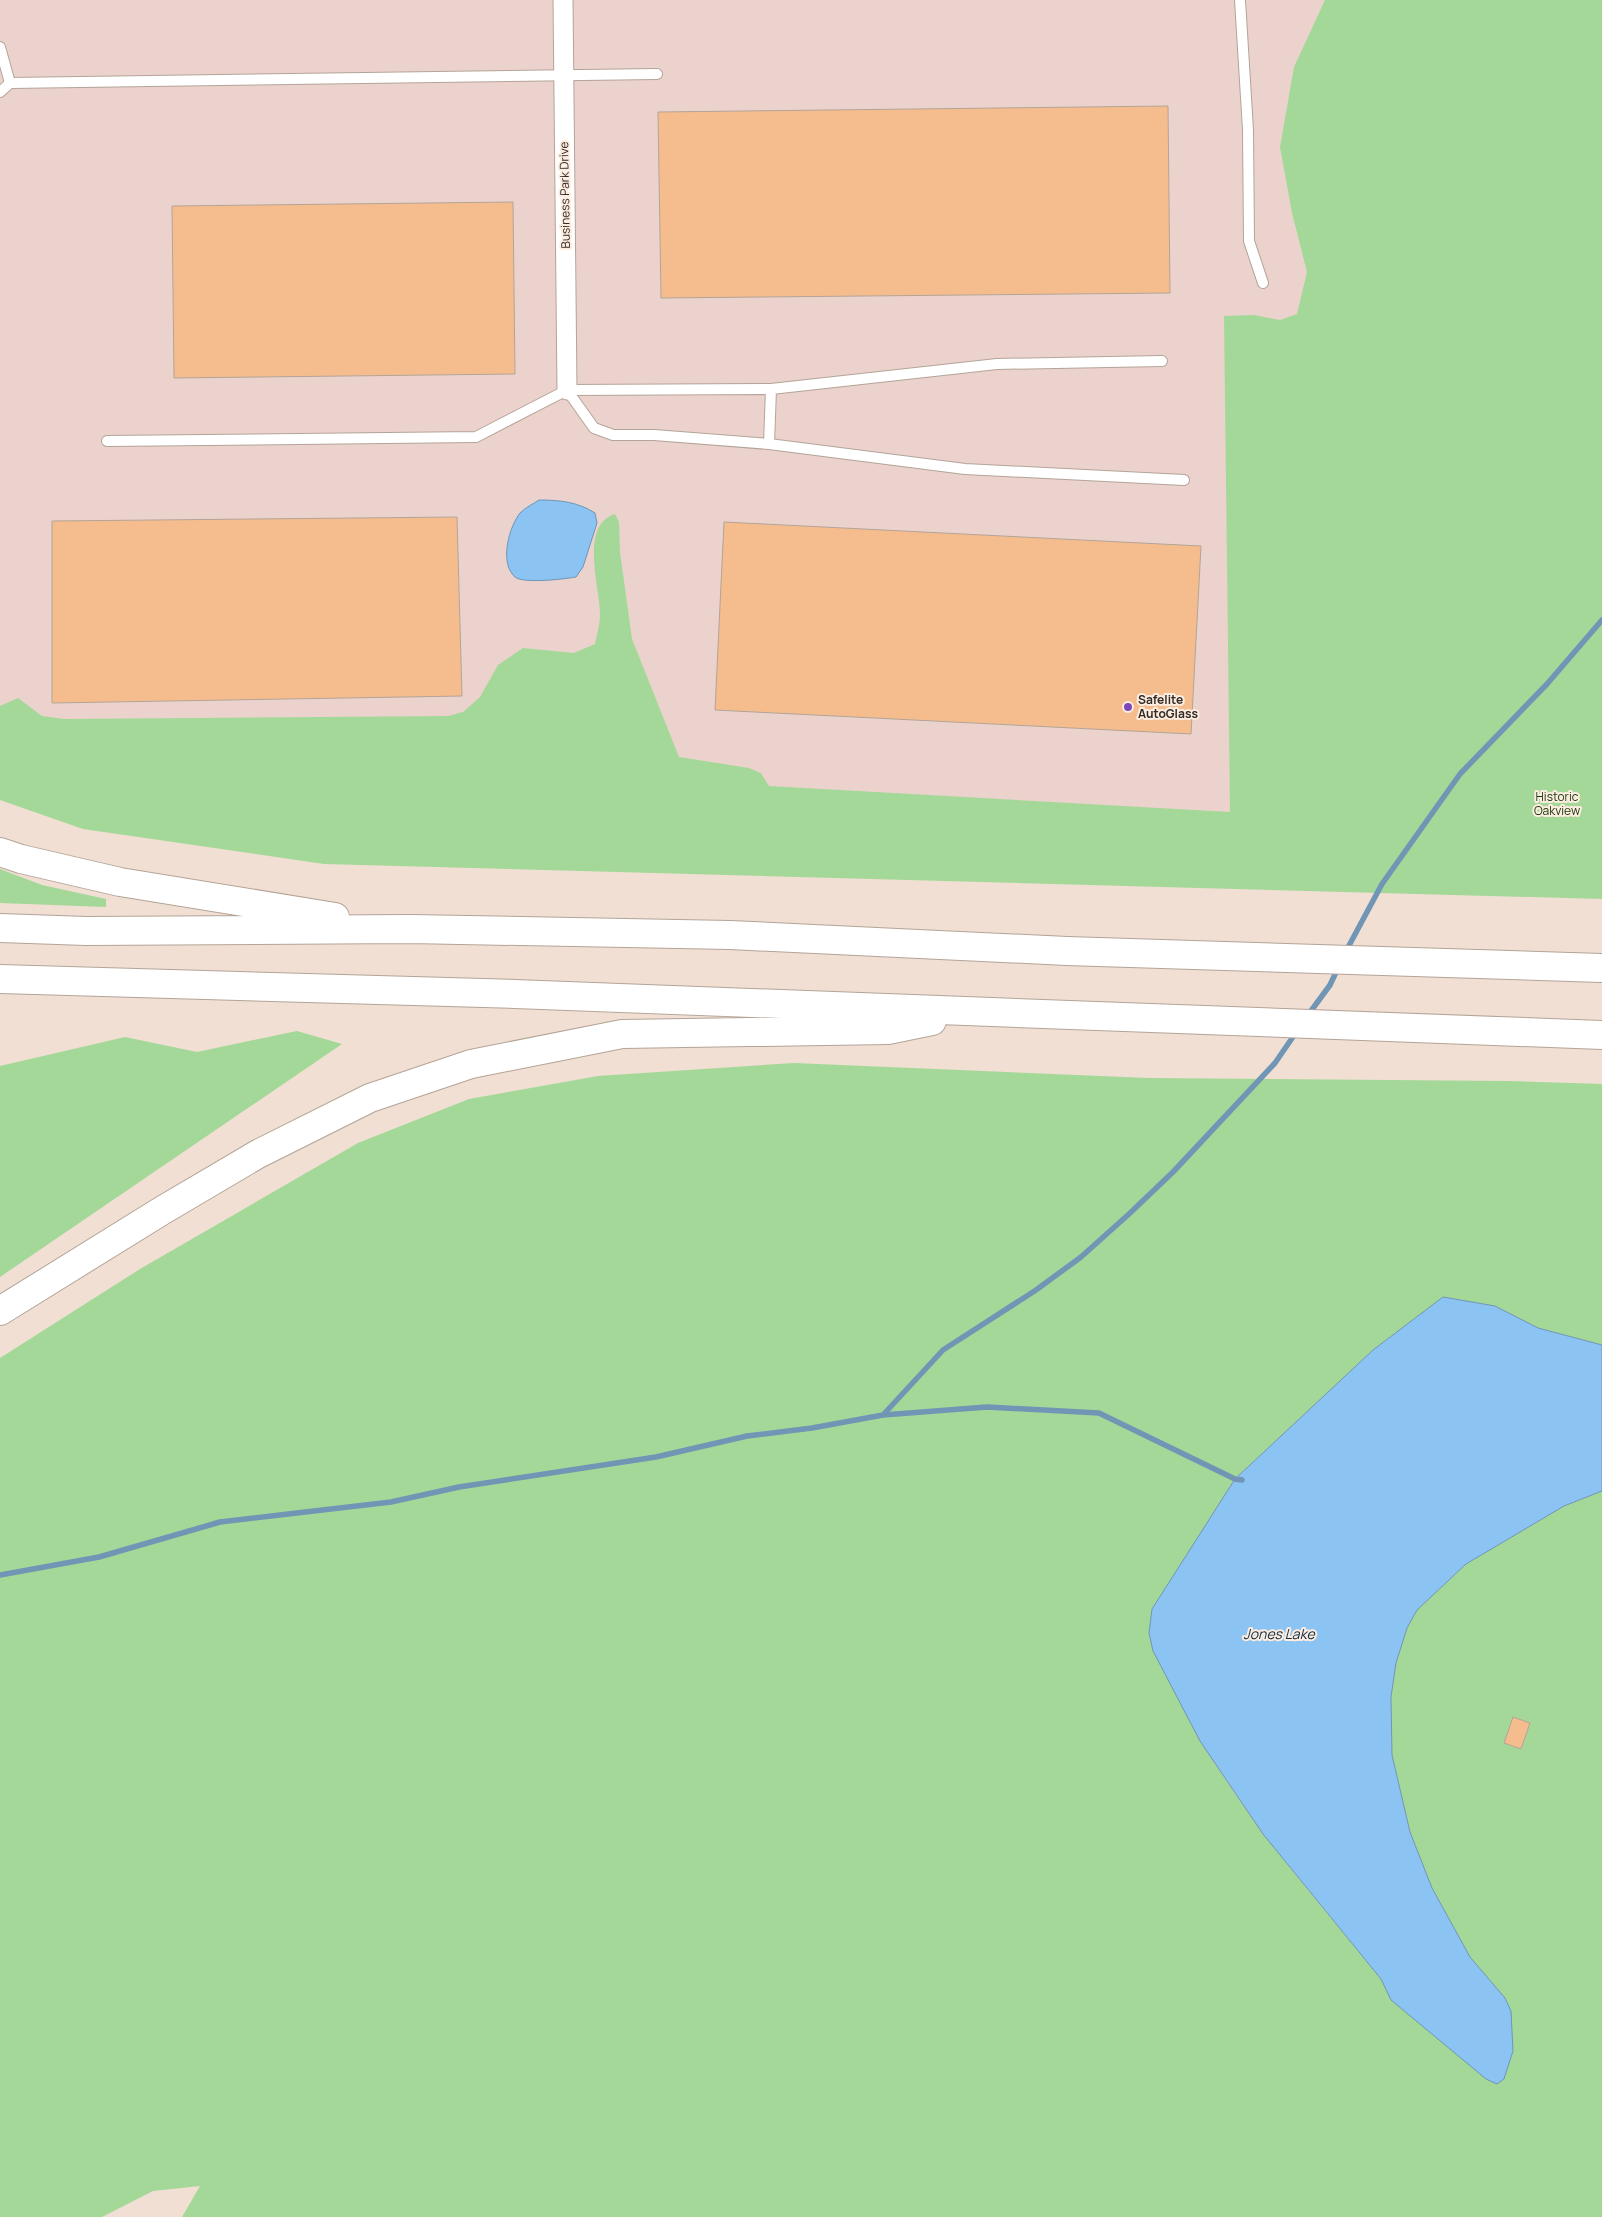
<svg xmlns="http://www.w3.org/2000/svg" width="1602" height="2217" font-family="Manrope,sans-serif">
  <style>
    .commercial { fill: #ecd2cc }
    .green { fill: #a4d899 }
    .water { fill: #8bc3f2; stroke: #7095b5 }
    .lines { fill: none; stroke-linecap: round; stroke-linejoin: round }
    .stream { stroke: #7095b5; stroke-width: 5.5 }
    .building { fill: #f5bd8e; stroke: #b3a497 }
    .lane-casing { stroke: #b4a498; stroke-width: 12 }
    .street-casing { stroke: #b4a498; stroke-width: 21 }
    .highway-casing { stroke: #b4a498; stroke-width: 30 }
    .lane { stroke: #fff; stroke-width: 10 }
    .street { stroke: #fff; stroke-width: 19 }
    .highway { stroke: #fff; stroke-width: 28 }
    .poi-dot { fill: #7c46bc; stroke: #fdecdf; stroke-width: 2 }
    .labels { text-anchor: middle; stroke-width: 4; stroke-linejoin: round; paint-order: stroke }
    .street-label { font-size: 12px; fill: #312b26; stroke: #fdecdf }
    .poi-label { font-size: 12px; font-weight: bold; fill: #312b26; stroke: #fdecdf; text-anchor: start }
    .park-label { font-size: 12px; fill: #133809; stroke: #fdecdf }
    .water-label { font-size: 14px; font-style: italic; fill: #0e2d45; stroke: #fdecdf }
  </style>
  <rect width="100%" height="100%" fill="#f0dfd2"/>
  <path class="commercial" d="M0,0H1602V668L1429,838L0,751Z"/>
  <path class="green" d="M1325,0H1602V899L324,864L83,829L0,800V706L18,698L42,716L64,719L448,716L463,712L480,697L498,665L523,648L574,653L595,644C597,635 600,624 600,614C600,588 579,525 615,514L619,522L620,552L632,639L679,757L749,768L761,773L769,786L1230,812L1224,316L1254,315L1280,320L1297,314L1307,272L1292,213L1280,147L1294,67Z
    M0,869L42,885L106,899V907L0,903Z
    M297,1031L342,1044L0,1277V1066L125,1037L197,1052Z
    M794,1063L1149,1078L1508,1081L1602,1084V1345L1538,1328L1495,1306L1443,1297L1373,1350L1235,1479L1149,1633C1155,1658 1168,1679 1180,1702C1232,1804 1309,1890 1381,1979L1391,2000L1505,1998L1470,1957L1432,1888L1410,1832L1392,1755L1391,1697L1396,1663L1407,1628L1417,1610L1466,1564L1564,1506L1602,1491V2217H182L200,2186L153,2191L102,2217H0V1358L140,1269L358,1143L469,1099L598,1076Z"/>
  <path class="water" d="M539,500C560,500 578,502 595,513L597,523L583,567L576,577C565,579 523,584 515,577C499,563 509,527 520,513C526,507 533,504 539,500Z
    M1443,1297L1495,1306L1538,1328L1602,1345V1491L1564,1506L1466,1564L1417,1610L1407,1628L1396,1663L1391,1697L1392,1755L1410,1832L1432,1888L1470,1957L1505,1998L1511,2011L1513,2051L1504,2079L1497,2084L1486,2079L1391,2000L1381,1979L1263,1834L1200,1741L1153,1651L1149,1633L1152,1609L1235,1479L1373,1350Z"/>
  <g class="lines">
    <path class="stream" d="M1345,953L1382,884L1460,774L1547,684L1602,620
      M1308,1015L1330,985L1338,968
      M883,1415L943,1350L1036,1290L1081,1257L1129,1214L1173,1172L1275,1063L1297,1031
      M0,1575L99,1557L220,1522L391,1502L459,1487L656,1457L747,1436L812,1428L883,1415L987,1407L1099,1413L1235,1479L1242,1480"/>
  </g>
  <path class="building" d="M1168,106L1170,293L661,298L658,112Z
    M513,202L515,374L174,378L172,206Z
    M457,517L462,696L52,703V521Z
    M724,522L1201,546L1191,734L715,710Z
    M1513,1717L1530,1723L1521,1749L1504,1743Z"/>
  <g class="lines">
    <defs>
      <path id="lane" d="M1240,0L1248,130L1249,241L1263,283
        M0,47L10,83
        M0,92L10,83L657,74
        M771,389L997,364L1162,361
        M567,390L594,428L613,435H654L769,444L965,469L1184,480
        M107,441L476,437L567,390L771,389L769,444"/>
      <path id="street" d="M563,0L567,390"/>
      <path id="highway" d="M0,852L21,859L120,882L335,917
        M0,928L86,931L410,929L730,935L1067,951L1602,968
        M0,979L515,994L1602,1035
        M0,1311L163,1210L258,1154L370,1098L471,1064L622,1034L888,1030L932,1021"/>
    </defs>
    <use href="#lane" class="lane-casing"/>
    <use href="#street" class="street-casing"/>
    <use href="#highway" class="highway-casing"/>
    <use href="#lane" class="lane"/>
    <use href="#street" class="street"/>
    <use href="#highway" class="highway"/>
  </g>
  <circle class="poi-dot" cx="1128" cy="707" r="5"/>
  <g class="labels">
    <g class="street-label">
      <text transform="translate(565 195) rotate(-91)" y="4">Business Park Drive</text>
    </g>
    <g class="poi-label">
      <text x="1138" y="704">Safelite<tspan x="1138" dy="14">AutoGlass</tspan></text>
    </g>
    <g class="park-label">
      <text x="1557" y="801">Historic<tspan x="1557" dy="14">Oakview</tspan></text>
    </g>
    <g class="water-label">
      <text x="1279" y="1639">Jones Lake</text>
    </g>
  </g>
</svg>
